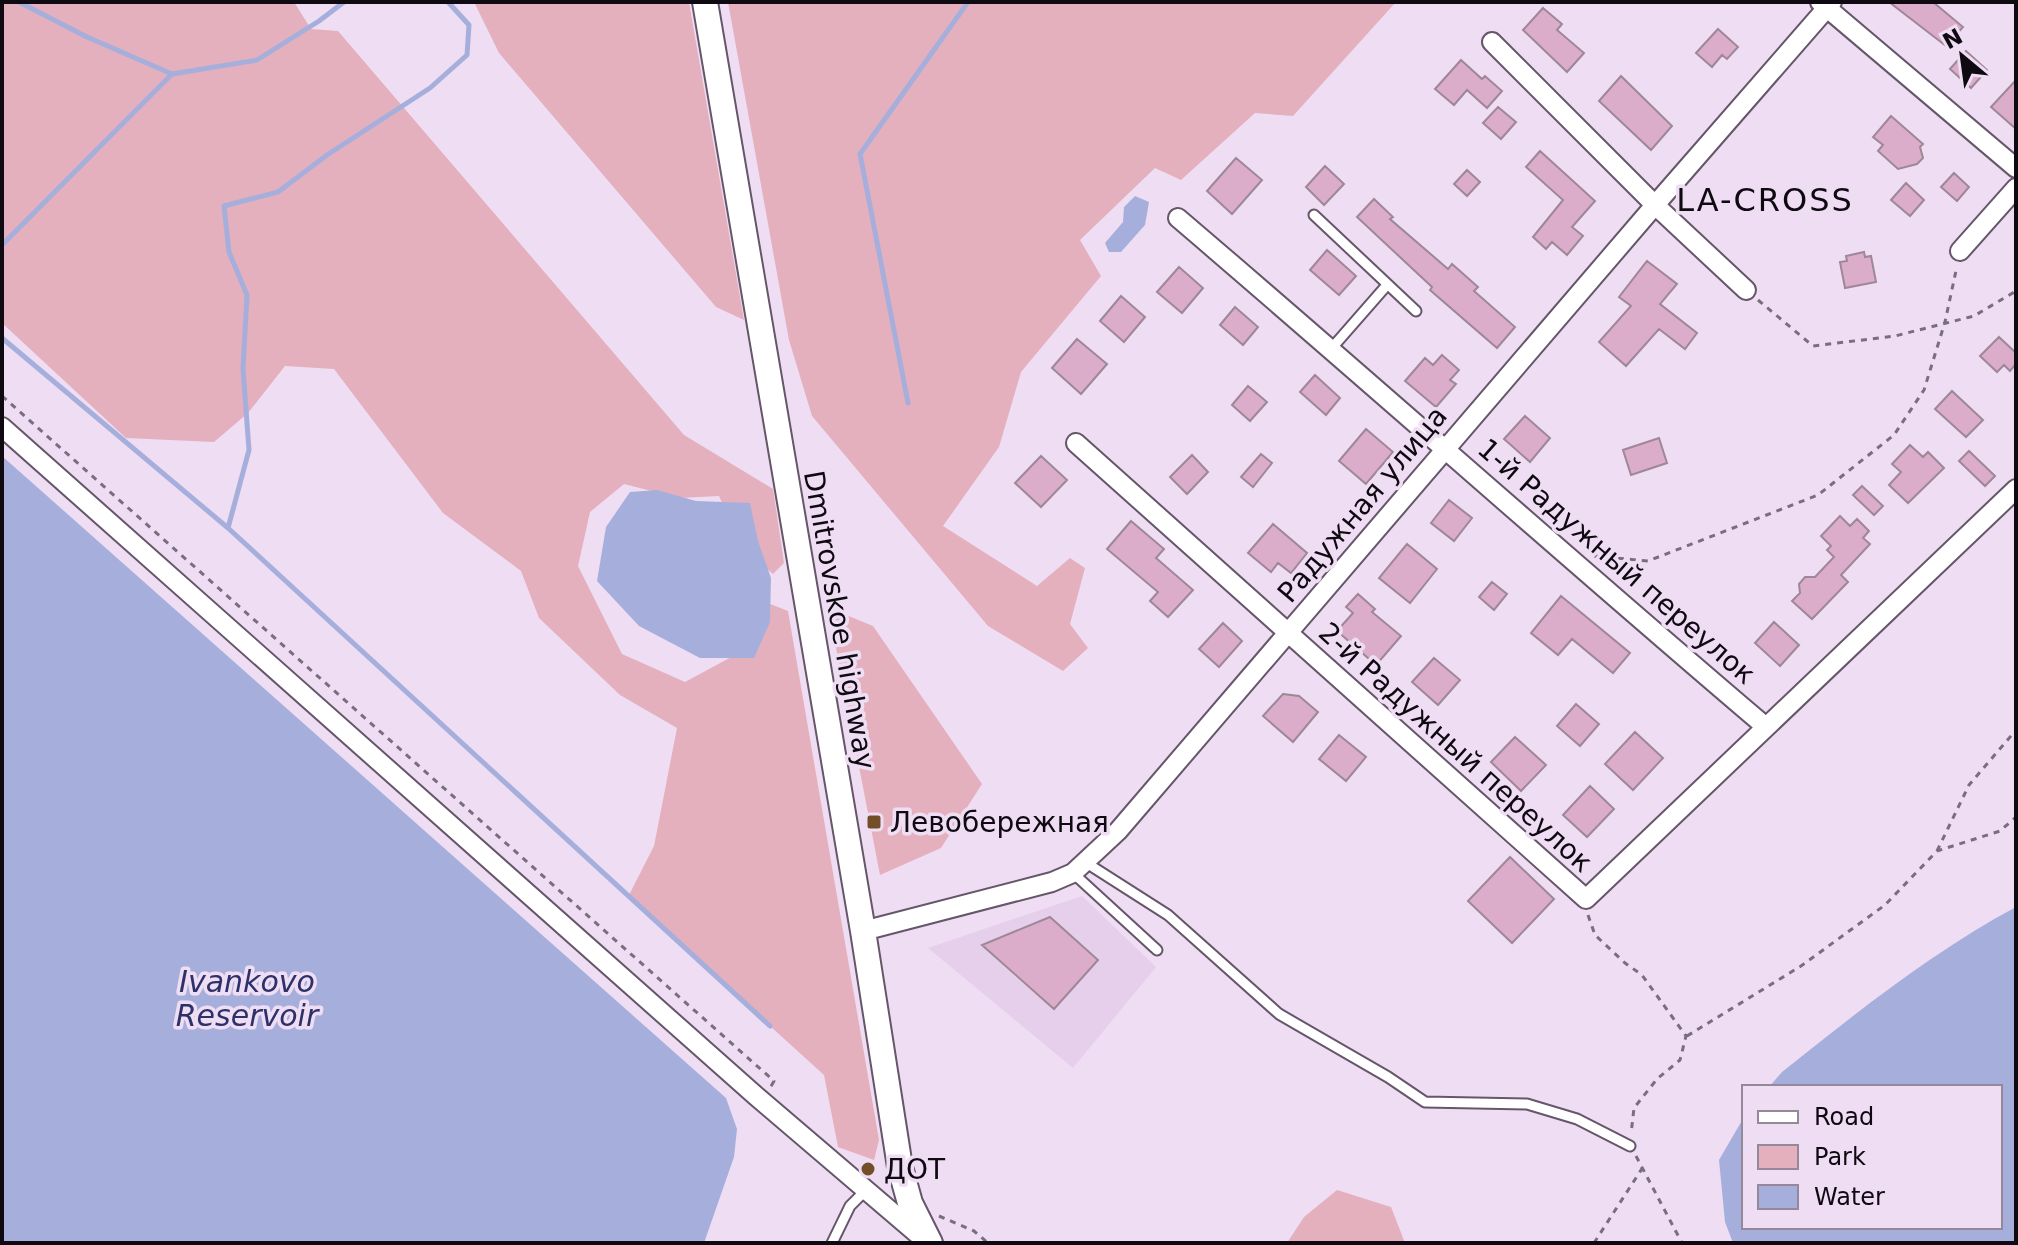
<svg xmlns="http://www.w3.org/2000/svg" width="2018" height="1245" font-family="'DejaVu Sans',sans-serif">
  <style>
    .built { fill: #e5cfeb }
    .green { fill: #e4b0bd }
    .water { fill: #a6afdc }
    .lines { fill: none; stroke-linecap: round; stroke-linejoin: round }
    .stream { stroke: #a6afdc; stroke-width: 5 }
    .building { fill: #dbadca; stroke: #9e8796; stroke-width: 2 }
    .service-casing { stroke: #655669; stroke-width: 13 }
    .minor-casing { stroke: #655669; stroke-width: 22 }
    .tertiary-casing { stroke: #655669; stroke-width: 28 }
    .path { stroke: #796e7d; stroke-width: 3; stroke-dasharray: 6 6; stroke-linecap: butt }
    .service { stroke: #fff; stroke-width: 9 }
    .minor { stroke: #fff; stroke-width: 18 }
    .tertiary { stroke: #fff; stroke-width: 24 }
    .poi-dot { fill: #734f29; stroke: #efddf4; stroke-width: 3 }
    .labels { text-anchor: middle; stroke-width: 7; stroke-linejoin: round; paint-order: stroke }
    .street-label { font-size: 28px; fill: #0f0911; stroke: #efddf4 }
    .poi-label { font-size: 28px; fill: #0f0911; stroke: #efddf4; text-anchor: start }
    .water-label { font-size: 30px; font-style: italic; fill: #2c3269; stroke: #efddf4 }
    .quarter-label { font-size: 32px; letter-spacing: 2px; fill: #0f0911; stroke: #efddf4 }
  </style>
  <rect width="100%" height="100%" fill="#efddf4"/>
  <path class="built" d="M1082,896L1156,967L1073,1068L928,948Z"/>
  <path class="green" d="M2,2H294L311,29L338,31L684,435L773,489L784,563L773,574L743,549L719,496L679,498L624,484L590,512L578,566L622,654L685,682L761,641L765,602L788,611L879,1140L874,1160L838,1147L824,1075L628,897L654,846L677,728L620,695L539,618L521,571L443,513L334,369L285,366L248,413L214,442L126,438L2,323Z
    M474,2H689L744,320L716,307L499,53Z
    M728,2H1396L1293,116L1255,113L1181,180L1155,168L1080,240L1101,276L1021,372L999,447L943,526L1037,586L1070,558L1085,568L1070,624L1088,648L1063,671L988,626L812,416L789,340Z
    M839,612L873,626L982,784L941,848L880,875L832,627Z
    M1337,1190L1391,1207L1405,1243H1287L1304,1217Z"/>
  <path class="water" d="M1135,196L1149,202L1145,225L1121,252H1109L1105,243L1123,222L1124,207Z
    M2,456L726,1098L737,1129L734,1157L704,1243H2Z
    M657,490L696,501L750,503L758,541L771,578L770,622L754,658H700L639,626L597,581L606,527L630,492Z
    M2016,907V1243H1733L1725,1222L1719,1160L1744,1117V1227H2000V1087H1769L1782,1072C1856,1013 1932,952 2016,907Z"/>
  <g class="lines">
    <path class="stream" d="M19,2L87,37L172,74L257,60L319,21L344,2
      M2,245L172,74
      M2,338L228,528L770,1026
      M908,403L860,154L968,2
      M228,528L249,450L243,369L247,295L229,252L224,206L278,192L327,155L430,88L467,55L469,25L448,2"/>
  </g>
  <path class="building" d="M1889,2H1933L1963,27L1946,46Z
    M1543,8L1562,24L1557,30L1584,53L1567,72L1523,30Z
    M1718,29L1738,47L1727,59L1722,55L1712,67L1696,53Z
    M1966,51L1987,70L1971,88L1950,69Z
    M1461,60L1482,79L1485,76L1502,91L1487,108L1467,90L1454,105L1435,89Z
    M1621,76L1672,126L1651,150L1599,101Z
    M2016,80V129L1991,107Z
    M1498,107L1516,122L1501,139L1483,123Z
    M1891,116L1923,144L1920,147L1923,158L1917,164L1898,169L1878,151L1883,145L1873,137Z
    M1540,151L1595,201L1572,227L1583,236L1567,255L1552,242L1546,249L1533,237L1563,200L1526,167Z
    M1236,158L1262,180L1232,214L1207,191Z
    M1325,166L1344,184L1324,205L1306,187Z
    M1467,170L1480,182L1467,196L1454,184Z
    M1954,173L1969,187L1957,201L1941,187Z
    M1906,183L1924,200L1910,216L1891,200Z
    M1374,199L1393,217L1390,219L1448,269L1452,264L1478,287L1474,291L1515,327L1497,348L1430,290L1432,287L1357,217Z
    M1327,250L1356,276L1339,295L1310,270Z
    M1864,252L1865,257L1871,256L1876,282L1845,288L1840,262L1847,261L1846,256Z
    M1647,261L1677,284L1660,304L1697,333L1685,349L1659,329L1626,366L1599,342L1631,306L1619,297Z
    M1179,267L1203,288L1182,313L1157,292Z
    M1121,296L1145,317L1124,342L1100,321Z
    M1235,307L1258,327L1243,345L1220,325Z
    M1999,337L2016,353V364L2010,371L2004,365L1997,372L1980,356Z
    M1077,339L1107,364L1081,394L1052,368Z
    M1442,355L1459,370L1450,380L1456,384L1436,407L1405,381L1425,358L1433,365Z
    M1315,375L1340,398L1326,415L1300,392Z
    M1248,386L1267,402L1250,421L1232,405Z
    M1952,391L1983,420L1966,437L1935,409Z
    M1525,416L1550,438L1530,462L1504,439Z
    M1366,429L1393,452L1366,484L1339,461Z
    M1659,438L1667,463L1631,475L1623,450Z
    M1910,445L1923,457L1928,452L1944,468L1908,503L1889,485L1901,472L1892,464Z
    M1969,451L1995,476L1985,486L1959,461Z
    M1261,454L1272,463L1253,487L1241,477Z
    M1192,455L1208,472L1187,494L1170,477Z
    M1041,456L1067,480L1041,507L1015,483Z
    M1862,486L1883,506L1874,515L1853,495Z
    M1449,500L1472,518L1454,541L1431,523Z
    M1840,516L1850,526L1857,519L1869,531L1863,538L1870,544L1841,575L1848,582L1812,619L1792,601L1800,593L1799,584L1805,577H1815L1834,557L1827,550L1831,546L1821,536Z
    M1131,521L1164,549L1156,558L1193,590L1168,617L1150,601L1158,592L1107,549Z
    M1273,524L1307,553L1291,573L1278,563L1271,572L1248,553Z
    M1407,544L1437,569L1410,603L1379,578Z
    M1492,582L1507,594L1494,610L1479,597Z
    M1358,594L1375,609L1372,612L1401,636L1376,665L1337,631L1353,613L1346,607Z
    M1561,596L1630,653L1613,673L1572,639L1558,655L1531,633Z
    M1774,622L1799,645L1780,666L1755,643Z
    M1223,623L1242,641L1219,667L1199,649Z
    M1434,658L1460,680L1438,705L1412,682Z
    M1283,694L1299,696L1318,712L1293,742L1263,716Z
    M1576,704L1599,724L1580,746L1557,726Z
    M1635,732L1663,758L1633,790L1605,764Z
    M1339,735L1366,757L1346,781L1319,759Z
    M1515,737L1546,765L1521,791L1491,762Z
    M1590,786L1614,809L1587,837L1563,815Z
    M1510,857L1554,899L1512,943L1468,901Z
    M1050,917L1098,960L1054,1009L982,945Z"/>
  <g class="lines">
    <defs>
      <path id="service" d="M1314,215L1416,311
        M1331,349L1387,285
        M1085,862L1168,915L1279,1014L1388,1077L1425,1102L1527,1104L1577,1119L1630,1146
        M1073,873L1157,950
        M832,1243L850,1206L866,1190"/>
      <path id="minor" d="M1820,2L2016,168
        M1492,42L1655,205L1746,290
        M1178,218C1375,386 1568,559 1766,727
        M1960,251L2016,188
        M2,427L756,1096L927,1242
        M1076,443L1586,899L2016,489
        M863,931L1052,882L1073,873L1118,831L1655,205L1832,2"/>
      <path id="tertiary" d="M705,2L863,931L900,1167L910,1203L930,1243"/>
    </defs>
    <use href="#service" class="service-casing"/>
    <use href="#minor" class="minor-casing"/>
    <use href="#tertiary" class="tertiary-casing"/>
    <path class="path" d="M1758,300L1813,346L1895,336L1974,316L2016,291
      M2,396L774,1081L770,1088
      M1594,556L1648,561L1818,495L1894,435L1924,390L1945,322L1957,266
      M1937,851L1969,785L2016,730
      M1588,915L1595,935L1625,963L1642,975L1686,1036L1680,1060L1657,1079L1634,1108L1631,1134
      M1687,1036L1801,966L1885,905L1937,851L2000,831L2016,817
      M1636,1156L1682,1243
      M939,1216L974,1231L988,1243
      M1594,1243L1643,1167"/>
    <use href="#service" class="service"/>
    <use href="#minor" class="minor"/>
    <use href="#tertiary" class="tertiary"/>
  </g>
  <g class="poi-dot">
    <rect x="866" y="814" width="16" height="16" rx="4"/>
    <circle cx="868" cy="1169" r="8"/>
  </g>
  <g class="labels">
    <g class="street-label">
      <text transform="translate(1362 504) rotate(-50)" y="10">Радужная улица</text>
      <text transform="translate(1617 561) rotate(41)" y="10">1-й Радужный переулок</text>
      <text transform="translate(840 620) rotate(80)" y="10">Dmitrovskoe highway</text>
      <text transform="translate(1456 747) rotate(42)" y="10">2-й Радужный переулок</text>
    </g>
    <g class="poi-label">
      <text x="890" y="832">Левобережная</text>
      <text x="884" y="1179">ДОТ</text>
    </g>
    <g class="water-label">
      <text x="247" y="992">Ivankovo<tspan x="247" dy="34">Reservoir</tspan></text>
    </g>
    <g class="quarter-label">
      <text x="1765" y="211">LA-CROSS</text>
    </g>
  </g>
  <rect width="2018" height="1245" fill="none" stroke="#0f0911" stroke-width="8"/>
  <rect x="1742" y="1085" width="260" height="144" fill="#efddf4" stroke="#958899" stroke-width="2"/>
  <rect x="1758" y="1111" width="40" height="12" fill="#ffffff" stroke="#958899" stroke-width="2"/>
  <text x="1814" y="1125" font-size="24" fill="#0f0911">Road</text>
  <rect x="1758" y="1145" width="40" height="24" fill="#e4b0bd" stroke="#958899" stroke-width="2"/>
  <text x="1814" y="1165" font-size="24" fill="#0f0911">Park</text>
  <rect x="1758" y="1185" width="40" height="24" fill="#a6afdc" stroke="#958899" stroke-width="2"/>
  <text x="1814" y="1205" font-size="24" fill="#0f0911">Water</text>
  <g transform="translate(1962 56) rotate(331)" stroke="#efddf4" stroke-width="6" paint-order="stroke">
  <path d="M0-6L14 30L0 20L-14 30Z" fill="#0f0911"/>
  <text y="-12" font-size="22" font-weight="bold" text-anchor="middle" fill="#0f0911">N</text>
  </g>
</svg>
